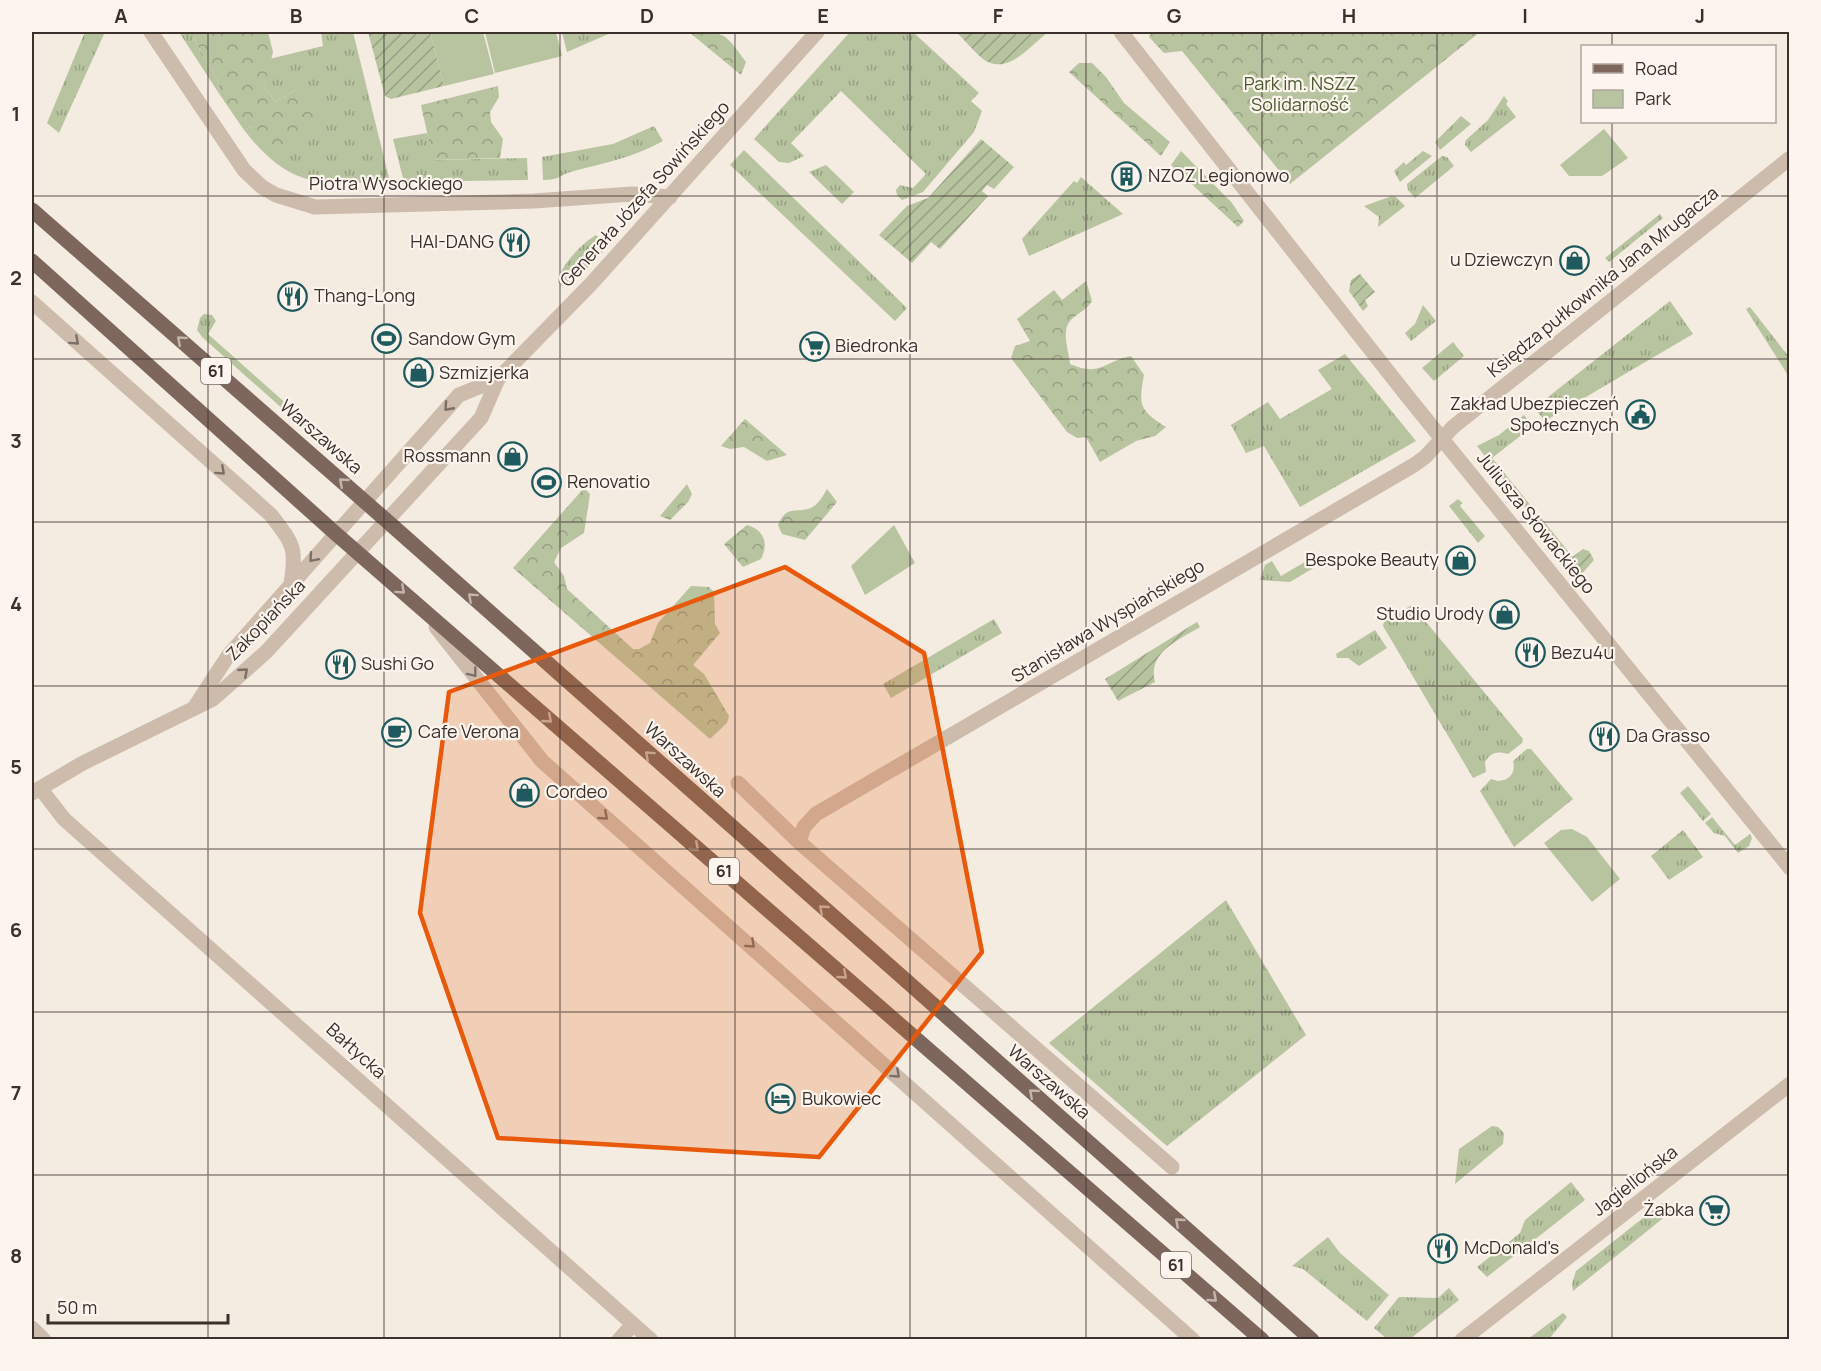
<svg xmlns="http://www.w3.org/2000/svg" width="1821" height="1371" font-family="Manrope,sans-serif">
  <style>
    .grass { fill: url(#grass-tufts) }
    .forest { fill: url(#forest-crowns) }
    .park { fill: #b8c4a0 }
    .garden { fill: url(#garden-furrows) }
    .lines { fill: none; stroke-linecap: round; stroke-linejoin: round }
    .minor { stroke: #cdbbac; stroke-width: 15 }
    .major { stroke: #7d675c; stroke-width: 15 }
    .oneway { stroke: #c2b5ac }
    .oneway2 { stroke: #7d6f65 }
    .marked { fill: #e8590c; fill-opacity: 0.2; stroke: #e8590c; stroke-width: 4.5; stroke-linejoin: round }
    .grid { fill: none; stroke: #3b302b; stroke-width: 1.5; stroke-opacity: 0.55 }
    .labels { text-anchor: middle; stroke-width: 4.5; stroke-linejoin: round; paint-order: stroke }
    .shield { fill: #fbf5ee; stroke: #756b66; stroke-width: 1.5 }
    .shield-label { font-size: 16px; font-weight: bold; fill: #3b302b }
    .park-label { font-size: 18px; fill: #4a5a2e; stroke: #fbf5ee }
    .poi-label { font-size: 18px; fill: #3b302b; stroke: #fbf5ee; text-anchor: start }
    .street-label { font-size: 18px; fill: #3b302b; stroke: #fbf5ee }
    .neatline { fill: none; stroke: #3b302b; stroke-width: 2 }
    .grid-label { font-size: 20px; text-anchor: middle; font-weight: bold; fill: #3b302b }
  </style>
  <defs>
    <pattern id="grass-tufts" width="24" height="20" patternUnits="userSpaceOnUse" patternTransform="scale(1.5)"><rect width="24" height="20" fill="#b8c4a0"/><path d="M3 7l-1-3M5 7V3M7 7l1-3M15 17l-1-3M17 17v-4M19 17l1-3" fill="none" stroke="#97a083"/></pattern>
    <pattern id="forest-crowns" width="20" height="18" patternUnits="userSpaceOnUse" patternTransform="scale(1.5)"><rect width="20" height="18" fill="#b8c4a0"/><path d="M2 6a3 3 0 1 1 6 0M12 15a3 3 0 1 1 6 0" fill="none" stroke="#97a083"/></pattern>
    <pattern id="garden-furrows" width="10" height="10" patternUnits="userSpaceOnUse" patternTransform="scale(1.5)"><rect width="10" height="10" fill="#b8c4a0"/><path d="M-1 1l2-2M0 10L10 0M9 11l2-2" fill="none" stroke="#97a083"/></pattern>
  </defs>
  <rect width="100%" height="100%" fill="#f4ebe1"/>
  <path class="grass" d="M85,32H105L59,133L47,123Z
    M179,32H190L219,83L218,92Z
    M321,32H353L390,182C319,184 291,190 244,130L252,126L260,134L296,90L276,102L264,88L269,59L323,46Z
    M562,32H613L567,52Z
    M850,32H913L979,93L971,101L982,111L974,132L923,192L902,200L897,195L896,190L900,185L913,188L926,174L841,91L791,143L804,156L789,163L779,162L754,139Z
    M1504,96L1508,101L1506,104L1516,117L1471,152L1465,145L1466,140L1488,120Z
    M1461,116L1471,124L1440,150L1435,142Z
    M654,126L663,141C635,157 604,163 574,171C559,175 560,180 543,180L542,157L613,144Z
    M427,133L434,160L527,158L528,180L404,182L393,139Z
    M744,150L907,308L895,321L730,165Z
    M1423,151L1432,156L1400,182L1394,171L1404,162L1406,165Z
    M1442,156L1447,157L1454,166L1415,198L1408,190L1407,184Z
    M826,165L854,192L842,204L809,172Z
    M1081,177L1123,214L1029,256L1022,239L1074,181L1077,183Z
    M1392,196L1396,197L1405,206L1378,227L1379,217L1364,206Z
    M1660,214L1663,218L1609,262L1605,258Z
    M596,235L601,240L599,249L603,252L590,266L562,286L558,282C559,267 582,243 596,235Z
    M1670,301L1693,334L1545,421L1534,408Z
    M1423,305L1436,321L1411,341L1405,333L1415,324Z
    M1750,307L1789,357V377L1746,309Z
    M204,314L212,315L216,321L208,334L335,447L331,452L202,337L197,330L200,318Z
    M1453,342L1464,356L1434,381L1422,368Z
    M1345,354L1416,441L1300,507L1264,446L1246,453L1231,425L1268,402L1280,419L1332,389L1318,370Z
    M1524,415L1533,426L1492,458L1572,556L1567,561L1477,446L1499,435Z
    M1458,499L1462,503L1460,506L1485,536L1478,543L1449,506Z
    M1315,556L1320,564L1290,582L1260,580L1265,565L1272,561L1281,576Z
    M1412,605L1523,739L1522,743L1508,754C1497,751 1491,752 1485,762L1486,772L1473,778L1383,626L1384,622Z
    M994,619L1002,633L891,698L883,684Z
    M1375,630L1387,648L1359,666L1348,658H1337L1336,654Z
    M1527,749H1531L1573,799L1514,847L1480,791L1491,779L1498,781C1510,780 1516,773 1513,761Z
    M1688,786L1711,814L1703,821L1680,793Z
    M1712,817L1735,845L1750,834L1752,838L1749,846L1738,853L1725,836L1714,833L1705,823Z
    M1683,830L1703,857L1669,880L1651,856Z
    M1226,900L1306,1035L1167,1146L1049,1043Z
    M1492,1126L1498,1127L1504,1133L1503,1144L1455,1184L1459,1149Z
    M1571,1182L1585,1200L1487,1277L1477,1267L1520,1233L1525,1220Z
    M1662,1203L1672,1211L1573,1291L1572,1284L1576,1271Z
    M1328,1237L1340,1253L1389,1295L1367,1321L1303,1269L1292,1266Z
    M1449,1288L1459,1300L1410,1339L1386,1338L1374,1328L1399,1297L1438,1298Z
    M1563,1313L1567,1317L1549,1339H1528Z"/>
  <path class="forest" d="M190,32H268L273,52L264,88L276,102L296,90L311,91L321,111C309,135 298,152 268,147L252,126L244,130L218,92L219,83Z
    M689,32C726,31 725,34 746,62L741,75Z
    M1151,32H1480L1290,184L1182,51L1164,53L1149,37Z
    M1079,63H1092L1106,77L1124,103L1170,142L1161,156L1069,72Z
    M498,86L499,97L490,112L491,122L503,139L500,158L433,160L421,105Z
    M1181,151L1232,203L1244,221L1238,227L1171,165Z
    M1086,281L1092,301C1086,311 1077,313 1070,321C1061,331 1069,352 1070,364C1100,377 1103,362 1131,356L1144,375C1138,406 1140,410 1166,427L1155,436L1136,441L1100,462L1086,437L1077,438L1067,432L1011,358L1015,346L1030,341L1017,319L1054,290L1062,300Z
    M745,419L787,455L767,461L744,447L730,449L721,446Z
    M687,484L692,494L688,502L670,520L660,516Z
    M584,488L590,494L584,533L561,548L554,562L564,576L567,589L633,649H639L650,643L658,623L691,586L709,587L714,592L715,624L720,633L693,665L704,674L729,716L727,723L710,739L513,568Z
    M827,489L837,502L805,540L782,534L778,525C787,504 795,514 811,508C818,505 823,496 827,489Z
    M747,525C764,530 769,543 761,559L743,567L724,544Z"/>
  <path class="park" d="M430,32H483L494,74L444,86Z
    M485,32H556L562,56L495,73Z
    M1604,129L1628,158L1602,176H1569L1560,165Z
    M894,525L915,563L865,595L851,566Z
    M1572,829L1587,837L1620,879L1592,902L1544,843L1561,830Z"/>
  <path class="garden" d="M368,32H430L444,86L391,99L385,96Z
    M956,32H1048C1031,45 1007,77 983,59C973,51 965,40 956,32Z
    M981,139L1014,167L994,189L987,185L982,191L988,196L940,249L931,242L912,263L879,235L907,206L928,198Z
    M1360,274L1375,292L1365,300L1368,306L1363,311L1349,291L1351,280Z
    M1583,549L1589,551L1594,560L1580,576L1567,561Z
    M1197,622L1200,627C1179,640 1147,652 1155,682L1118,701L1105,679Z"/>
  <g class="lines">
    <path class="minor" d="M151,32L244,170L262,187L276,195L315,207L534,201L632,194L670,197
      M1121,32L1408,397L1790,868
      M32,302L271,515C293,544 297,547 291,584
      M436,627L542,761L1193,1340
      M196,705L228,656L459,395L498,379
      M738,783L799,842L1172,1167
      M40,788L64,819L651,1340
      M32,793L83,763L213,699L266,652L481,418L498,379L591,284L817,32
      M799,842L804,827L816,814L1414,465L1425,457L1453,427L1790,158
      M32,1328L44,1340
      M619,1340L633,1324
      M1462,1340L1790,1084"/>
    <path class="major" d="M32,210L387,521L1312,1340
      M32,261L335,533L1262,1340"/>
  </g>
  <defs><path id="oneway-chevron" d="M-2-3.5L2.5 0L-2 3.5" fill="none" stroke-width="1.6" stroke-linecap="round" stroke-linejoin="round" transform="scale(1.5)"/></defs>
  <g class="oneway">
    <use href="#oneway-chevron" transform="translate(181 340) rotate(-139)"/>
    <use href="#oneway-chevron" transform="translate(343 482) rotate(-139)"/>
    <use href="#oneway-chevron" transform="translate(401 590) rotate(42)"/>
    <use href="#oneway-chevron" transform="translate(472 597) rotate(-138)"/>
    <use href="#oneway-chevron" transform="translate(548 719) rotate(41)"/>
    <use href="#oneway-chevron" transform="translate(649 755) rotate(-138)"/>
    <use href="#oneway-chevron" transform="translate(695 847) rotate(41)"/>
    <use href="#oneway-chevron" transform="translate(823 909) rotate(-139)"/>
    <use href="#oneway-chevron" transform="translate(843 975) rotate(41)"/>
    <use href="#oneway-chevron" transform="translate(1033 1093) rotate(-139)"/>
    <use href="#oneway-chevron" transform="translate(1179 1222) rotate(-139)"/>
    <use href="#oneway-chevron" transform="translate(1213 1298) rotate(41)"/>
  </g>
  <g class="oneway2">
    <use href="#oneway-chevron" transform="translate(75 341) rotate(42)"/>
    <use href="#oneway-chevron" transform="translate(448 407) rotate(132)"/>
    <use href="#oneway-chevron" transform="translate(221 471) rotate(42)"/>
    <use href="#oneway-chevron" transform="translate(313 558) rotate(131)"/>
    <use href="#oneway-chevron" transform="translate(244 672) rotate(-41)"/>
    <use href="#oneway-chevron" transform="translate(473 673) rotate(52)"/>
    <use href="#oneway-chevron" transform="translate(604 816) rotate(41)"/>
    <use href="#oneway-chevron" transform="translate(751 944) rotate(42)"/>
    <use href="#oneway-chevron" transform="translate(896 1074) rotate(42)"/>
  </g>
  <path class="marked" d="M785,567L924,653L982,952L819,1157L498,1138L420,913L449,692Z"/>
  <path class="grid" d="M208,32V1340M384,32V1340M560,32V1340M735,32V1340M910,32V1340M1086,32V1340M1262,32V1340M1437,32V1340M1612,32V46M1612,122V1340M32,196H1790M32,359H1790M32,522H1790M32,686H1790M32,849H1790M32,1012H1790M32,1175H1790"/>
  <defs>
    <symbol id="building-ring" viewBox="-11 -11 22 22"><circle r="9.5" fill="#fbf5ee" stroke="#1f5a5e" stroke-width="1.5"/><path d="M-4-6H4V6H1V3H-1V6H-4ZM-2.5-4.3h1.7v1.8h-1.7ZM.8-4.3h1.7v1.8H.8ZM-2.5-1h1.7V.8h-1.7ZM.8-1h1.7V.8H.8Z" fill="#1f5a5e"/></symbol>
    <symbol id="restaurant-ring" viewBox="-11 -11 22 22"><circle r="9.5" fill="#fbf5ee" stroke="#1f5a5e" stroke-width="1.5"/><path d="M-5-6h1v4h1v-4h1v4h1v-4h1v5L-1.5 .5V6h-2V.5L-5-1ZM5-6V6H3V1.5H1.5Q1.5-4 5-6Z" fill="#1f5a5e"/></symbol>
    <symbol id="shop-ring" viewBox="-11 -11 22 22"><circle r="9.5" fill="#fbf5ee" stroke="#1f5a5e" stroke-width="1.5"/><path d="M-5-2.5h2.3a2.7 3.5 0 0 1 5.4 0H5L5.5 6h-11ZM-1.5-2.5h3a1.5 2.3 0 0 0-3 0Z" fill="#1f5a5e"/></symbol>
    <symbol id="stadium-ring" viewBox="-11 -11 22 22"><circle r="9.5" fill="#fbf5ee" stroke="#1f5a5e" stroke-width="1.5"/><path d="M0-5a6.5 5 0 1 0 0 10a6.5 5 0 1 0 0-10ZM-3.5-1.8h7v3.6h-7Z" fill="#1f5a5e"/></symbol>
    <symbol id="supermarket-ring" viewBox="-11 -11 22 22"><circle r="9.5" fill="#fbf5ee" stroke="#1f5a5e" stroke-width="1.5"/><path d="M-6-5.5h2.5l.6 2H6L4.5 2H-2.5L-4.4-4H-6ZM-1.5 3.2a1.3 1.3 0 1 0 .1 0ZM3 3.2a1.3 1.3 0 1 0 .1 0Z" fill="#1f5a5e"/></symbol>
    <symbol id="civic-ring" viewBox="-11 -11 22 22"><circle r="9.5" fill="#fbf5ee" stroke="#1f5a5e" stroke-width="1.5"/><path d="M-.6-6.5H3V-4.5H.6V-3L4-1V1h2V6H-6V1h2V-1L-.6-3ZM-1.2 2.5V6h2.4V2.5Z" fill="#1f5a5e"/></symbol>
    <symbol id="cafe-ring" viewBox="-11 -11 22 22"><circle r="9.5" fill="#fbf5ee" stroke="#1f5a5e" stroke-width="1.5"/><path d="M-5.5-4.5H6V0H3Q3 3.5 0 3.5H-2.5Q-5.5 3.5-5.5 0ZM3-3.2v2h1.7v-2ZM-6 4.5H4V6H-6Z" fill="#1f5a5e"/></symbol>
    <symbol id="hotel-ring" viewBox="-11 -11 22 22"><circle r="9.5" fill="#fbf5ee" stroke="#1f5a5e" stroke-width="1.5"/><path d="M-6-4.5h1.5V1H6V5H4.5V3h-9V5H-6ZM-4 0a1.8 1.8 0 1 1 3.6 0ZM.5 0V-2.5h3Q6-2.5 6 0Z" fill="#1f5a5e"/></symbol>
  </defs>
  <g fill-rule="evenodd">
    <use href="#building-ring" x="1110" y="160" width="33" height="33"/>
    <use href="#restaurant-ring" x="498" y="226" width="33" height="33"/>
    <use href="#shop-ring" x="1558" y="244" width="33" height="33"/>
    <use href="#restaurant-ring" x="276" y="280" width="33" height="33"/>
    <use href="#stadium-ring" x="370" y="322" width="33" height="33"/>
    <use href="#supermarket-ring" x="798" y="330" width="33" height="33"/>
    <use href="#shop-ring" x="402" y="356" width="33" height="33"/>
    <use href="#civic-ring" x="1624" y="398" width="33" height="33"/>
    <use href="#shop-ring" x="496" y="440" width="33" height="33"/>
    <use href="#stadium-ring" x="530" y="466" width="33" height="33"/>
    <use href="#shop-ring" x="1444" y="544" width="33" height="33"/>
    <use href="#shop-ring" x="1488" y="598" width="33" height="33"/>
    <use href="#restaurant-ring" x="1514" y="636" width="33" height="33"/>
    <use href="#restaurant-ring" x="324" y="648" width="33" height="33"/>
    <use href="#cafe-ring" x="380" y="716" width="33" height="33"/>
    <use href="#restaurant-ring" x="1588" y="720" width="33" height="33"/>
    <use href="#shop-ring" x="508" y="776" width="33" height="33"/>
    <use href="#hotel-ring" x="764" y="1082" width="33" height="33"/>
    <use href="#supermarket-ring" x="1698" y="1194" width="33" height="33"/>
    <use href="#restaurant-ring" x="1426" y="1232" width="33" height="33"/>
  </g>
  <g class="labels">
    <g class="shield">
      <rect x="201" y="358" width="30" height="26" rx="4.5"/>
      <rect x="709" y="858" width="30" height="26" rx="4.5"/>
      <rect x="1161" y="1252" width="30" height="26" rx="4.5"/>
    </g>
    <g class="shield-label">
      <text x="216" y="377">61</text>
      <text x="724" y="877">61</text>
      <text x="1176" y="1271">61</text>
    </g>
    <g class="park-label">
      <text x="1300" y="90">Park im. NSZZ<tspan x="1300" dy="21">Solidarność</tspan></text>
    </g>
    <g class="poi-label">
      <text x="1148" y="182">NZOZ Legionowo</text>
      <text x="494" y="248" text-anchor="end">HAI-DANG</text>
      <text x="1553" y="266" text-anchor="end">u Dziewczyn</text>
      <text x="314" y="302">Thang-Long</text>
      <text x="408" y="345">Sandow Gym</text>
      <text x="835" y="352">Biedronka</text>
      <text x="439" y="379">Szmizjerka</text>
      <text x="1619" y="410" text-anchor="end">Zakład Ubezpieczeń<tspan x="1619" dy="21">Społecznych</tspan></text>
      <text x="491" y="462" text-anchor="end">Rossmann</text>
      <text x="567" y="488">Renovatio</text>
      <text x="1439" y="566" text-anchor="end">Bespoke Beauty</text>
      <text x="1484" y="620" text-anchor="end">Studio Urody</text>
      <text x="1551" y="659">Bezu4u</text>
      <text x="361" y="670">Sushi Go</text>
      <text x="418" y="738">Cafe Verona</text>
      <text x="1626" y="742">Da Grasso</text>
      <text x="546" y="798">Cordeo</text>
      <text x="802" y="1105">Bukowiec</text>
      <text x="1694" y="1216" text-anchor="end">Żabka</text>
      <text x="1464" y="1254">McDonald's</text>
    </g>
    <g class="street-label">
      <text x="386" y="190">Piotra Wysockiego</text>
      <text transform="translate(645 194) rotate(-48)" y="6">Generała Józefa Sowińskiego</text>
      <text transform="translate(1603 282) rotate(-39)" y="6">Księdza pułkownika Jana Mrugacza</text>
      <text transform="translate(321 437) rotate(41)" y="6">Warszawska</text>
      <text transform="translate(1536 523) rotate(51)" y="6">Juliusza Słowackiego</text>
      <text transform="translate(266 620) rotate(-46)" y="6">Zakopiańska</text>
      <text transform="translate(1108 621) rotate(-31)" y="6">Stanisława Wyspiańskiego</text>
      <text transform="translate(685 760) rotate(42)" y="6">Warszawska</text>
      <text transform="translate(356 1051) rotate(42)" y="6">Bałtycka</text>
      <text transform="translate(1049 1082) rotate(41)" y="6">Warszawska</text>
      <text transform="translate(1635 1181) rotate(-38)" y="6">Jagiellońska</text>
    </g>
  </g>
  <rect width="1821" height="1371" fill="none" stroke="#fbf5ee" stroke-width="66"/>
  <rect x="1581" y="45" width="195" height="78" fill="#fbf5ee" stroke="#aea6a0" stroke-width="1.5"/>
  <rect x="1593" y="64" width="30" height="9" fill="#7d675c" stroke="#aea6a0" stroke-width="1.5"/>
  <text x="1635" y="75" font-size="18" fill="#3b302b">Road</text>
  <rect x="1593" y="90" width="30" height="18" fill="#b8c4a0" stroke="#aea6a0" stroke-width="1.5"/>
  <text x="1635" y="105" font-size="18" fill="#3b302b">Park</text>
  <path d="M48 1314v9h180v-9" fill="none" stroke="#3b302b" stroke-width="3"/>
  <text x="57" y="1314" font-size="18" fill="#3b302b" stroke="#fbf5ee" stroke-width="4.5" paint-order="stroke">50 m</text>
  <rect x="33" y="33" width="1755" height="1305" class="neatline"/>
  <g class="grid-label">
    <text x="121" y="23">A</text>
    <text x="296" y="23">B</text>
    <text x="472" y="23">C</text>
    <text x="647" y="23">D</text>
    <text x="823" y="23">E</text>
    <text x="998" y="23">F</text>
    <text x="1174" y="23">G</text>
    <text x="1349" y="23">H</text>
    <text x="1525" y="23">I</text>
    <text x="1700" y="23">J</text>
    <text x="16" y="121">1</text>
    <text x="16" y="285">2</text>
    <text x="16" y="448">3</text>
    <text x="16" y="611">4</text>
    <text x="16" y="774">5</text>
    <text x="16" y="937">6</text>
    <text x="16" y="1100">7</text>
    <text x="16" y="1263">8</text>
  </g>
</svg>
